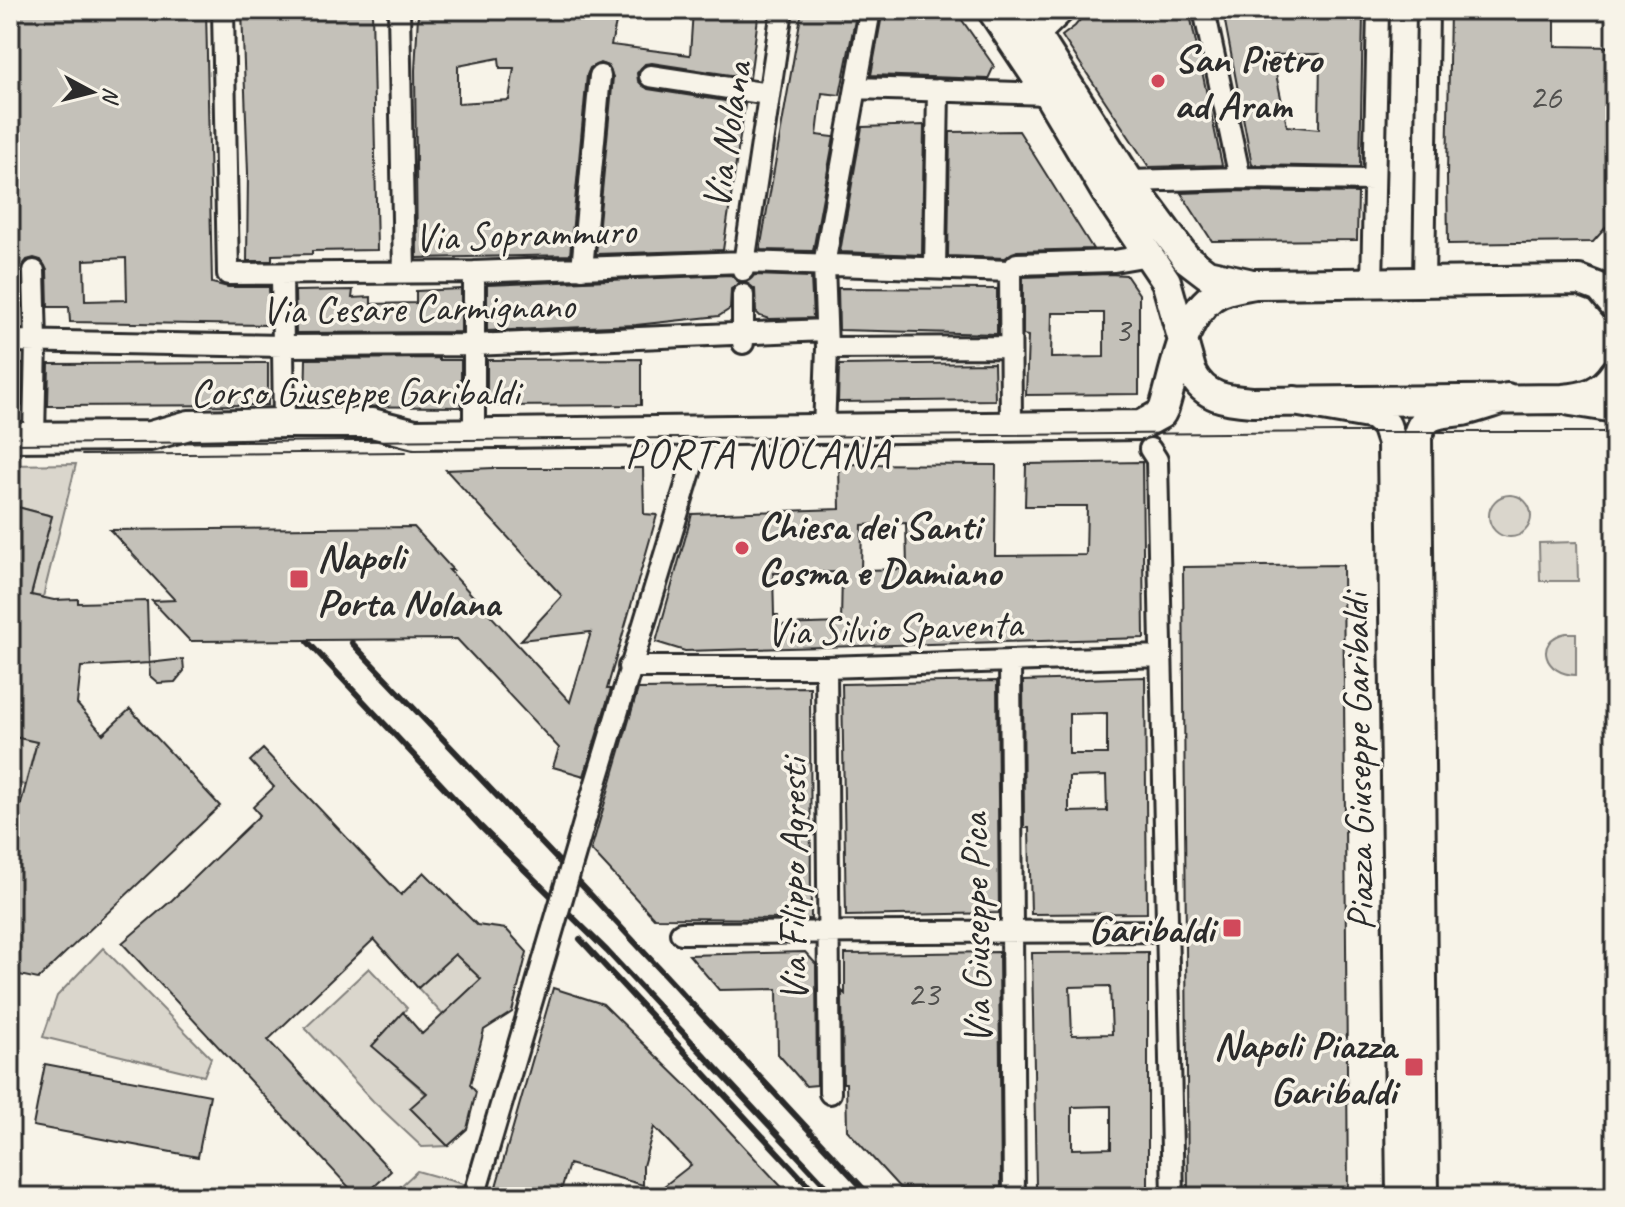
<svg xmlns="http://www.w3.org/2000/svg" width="1625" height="1207" font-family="Caveat,sans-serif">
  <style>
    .green { fill: #dad6cc; stroke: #82807c; stroke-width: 2 }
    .building { fill: #c4c1b9; stroke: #2b2b2b; stroke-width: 2; fill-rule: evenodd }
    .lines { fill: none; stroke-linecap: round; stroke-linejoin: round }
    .street-casing { stroke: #2b2b2b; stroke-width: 26 }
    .secondary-casing { stroke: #2b2b2b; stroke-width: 34 }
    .street { stroke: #f7f3e8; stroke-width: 20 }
    .secondary { stroke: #f7f3e8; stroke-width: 28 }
    .tram { stroke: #2b2b2b; stroke-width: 2 }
    .rail { stroke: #2b2b2b; stroke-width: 6 }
    .street-bridge-casing { stroke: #2b2b2b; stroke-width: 26; stroke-linecap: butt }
    .street-bridge { stroke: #f7f3e8; stroke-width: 20 }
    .poi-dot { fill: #d1495b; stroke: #f7f3e8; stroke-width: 3 }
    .labels { text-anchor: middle; stroke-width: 7; stroke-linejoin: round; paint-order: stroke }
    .number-label { font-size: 36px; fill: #51504e }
    .poi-label { font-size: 40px; font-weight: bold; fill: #2b2b2b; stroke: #f7f3e8; text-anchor: start }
    .street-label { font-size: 40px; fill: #2b2b2b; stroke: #f7f3e8 }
    .neighbourhood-label { font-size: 42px; letter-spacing: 2px; fill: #2b2b2b; stroke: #f7f3e8 }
  </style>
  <rect width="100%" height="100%" fill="#f7f3e8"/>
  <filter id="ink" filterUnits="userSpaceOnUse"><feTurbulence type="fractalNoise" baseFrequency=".0125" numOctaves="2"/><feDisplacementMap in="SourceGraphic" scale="16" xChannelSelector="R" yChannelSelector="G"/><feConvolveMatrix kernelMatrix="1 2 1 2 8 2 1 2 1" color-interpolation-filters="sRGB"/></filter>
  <g filter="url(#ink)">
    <path class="green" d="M76,464L43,597L31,595L52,516L10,505V465Z
      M1489 516a21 21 0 1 1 42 0a21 21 0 1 1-42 0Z
      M1577,542L1578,581H1540L1539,543Z
      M1566,633H1576V675C1544,675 1533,640 1566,633Z
      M10,736L37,742L25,785L10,781Z
      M103,948L211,1058L204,1076L43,1037L57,996Z
      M455,954L481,979L443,1015L418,988Z
      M369,968L407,1008L373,1046L426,1094L411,1108L448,1146L422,1147L373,1101L305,1028Z
      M417,1171L463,1184L459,1197H389Z"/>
    <path class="building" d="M10,10H206L212,283L228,287H269L270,325L70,322L69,307H48L47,270L41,260L34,258L27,260L22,266V307H10ZM126,258L127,300L85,301L84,260Z
      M242,10H310V15L372,10L377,250L312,251V254L272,255V261H247L248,173Z
      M431,10H619L611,45L690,55L693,10H759L750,78L652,63L645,64L637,73L638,81L648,89L745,104L723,250L596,254L613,77L608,66L600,63L590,68L587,75L570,255L417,258L415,70L418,16ZM499,58L500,68H514L509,100L458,103V66Z
      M802,10H857L840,95L822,93L817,135L834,137L813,251L760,250Z
      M883,10H955L994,66L988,79L871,75Z
      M1088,10H1189L1222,165L1149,167L1062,36L1075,26Z
      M1450,10H1555V46L1615,47V217L1593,242L1448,244L1447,176Z
      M1223,11L1363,14L1360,167L1252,165ZM1320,54L1319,129L1287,126L1272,55Z
      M924,125L922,255L840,252L862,127Z
      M1019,131L1093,249L1017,251L1005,258L948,256L950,132Z
      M1240,191L1358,193L1357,240L1212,241L1181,193Z
      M1109,274L1126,275L1139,294V394L1026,395L1028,336L1023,335V277ZM1052,313H1104V357L1051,358Z
      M731,275L740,283L731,289L730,309L719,316L636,325L487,331V285Z
      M754,275L811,277L813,318L769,319L760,316L756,312L755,289L745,282Z
      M838,288L997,289V334L839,330Z
      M461,289V332L296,333L295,291L353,290L352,298L371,297V304L416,303V291Z
      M439,358V360H461V407L305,406L306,359Z
      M641,359V405L487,406V360Z
      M268,363V405L48,406L49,364Z
      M994,363L995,400L838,402L839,365Z
      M10,364H23L22,406H10Z
      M1142,462L1144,638L685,651L656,642L692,514L840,509L839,464L996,465L995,556L1086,555L1087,506H1025L1026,464ZM906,523L907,569L861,570L862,525ZM842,572L841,623L778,625V615H774L773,573Z
      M494,468H643L644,514L657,515L607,689H611L584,776L553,767L559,748L457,639L190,641L152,601L175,600L110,530L414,527L453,570H449L570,702L591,632L521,640L562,596L446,470Z
      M10,505L52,516L31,595L54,600L78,599V603L147,601L149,663L81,667L77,704L103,734L130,709L220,806L38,979L10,973V846L37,742L10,736Z
      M1343,565L1348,1197H1188L1183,567Z
      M183,659L184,671L175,682L158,683L150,676L149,663Z
      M1145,677L1147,913L1031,914L1029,828H1024L1023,681ZM1107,713V754H1069V714ZM1106,776L1107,811L1069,812V777Z
      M997,681L999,913L846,916L842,684Z
      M810,687L811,919L654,918L591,850L638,689Z
      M263,749L401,895L424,872L477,925L506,929L527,952L512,1012L484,1030L470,1085L476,1092L467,1129L448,1146L410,1108L427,1093L372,1046L403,1012L422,1034L481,979L455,954L418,988L374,939L268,1040L391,1171L363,1197H358L122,943L172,900L260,815L253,807L274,787L250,761Z
      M805,952L816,964L817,1085L806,1086L778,1054L777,989L719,990L689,955Z
      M999,952L1001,1187L900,1188L847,1130L846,1083H843L842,991L845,994V954Z
      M1148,952V1189L1036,1188L1032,953ZM1110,986L1112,1034L1072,1035L1070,987ZM1111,1106V1148L1072,1149V1107Z
      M553,988L603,1004L696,1095L791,1197H650L691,1165L654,1127L643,1166V1185L569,1164L559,1197H493Z
      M45,1064L210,1095L198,1157L33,1126Z"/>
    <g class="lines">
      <defs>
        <path id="street" d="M223,10L228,274L474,272L743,262L1010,271L1017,264L1114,261L1149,255
          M399,10L404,272
          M1204,10L1240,178
          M1038,36L1065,10
          M650,76L768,94
          M856,88L1048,94
          M1129,181L1240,178L1373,180
          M935,268L938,90
          M582,269L600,76
          M743,270L782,10
          M34,271L36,341L34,437
          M1010,271L1011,428
          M474,272V433
          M282,275L284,423
          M1424,282L1428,10
          M1372,283L1378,10
          M743,295V343
          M10,341L283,346L473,345L826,330
          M827,348L1010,347
          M824,430L827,348L824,265L870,10
          M1150,449L1157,460L1173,1197
          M1010,661L1014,1197
          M629,667H826L1161,656
          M826,667L830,1093
          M586,816L699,442V431
          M681,933L1167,931
          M474,1197L547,949"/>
        <path id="secondary" d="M992,10L1048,94L1106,192L1166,281L1192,373C1205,398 1226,400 1252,402L1563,399C1585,397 1602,393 1615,373
          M1020,10L1129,181L1186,258L1207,274L1248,283
          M1294,401L1374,415L1386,425L1392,443L1401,1197
          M1571,401L1615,408
          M10,437L150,436L189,425L284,423H372L415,434L1141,425L1161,414L1164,408C1175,373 1181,320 1212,297C1224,288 1241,287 1255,284L1579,280L1600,288L1615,306
          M1424,1197L1417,438C1423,411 1441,414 1463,411C1477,408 1493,402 1507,398"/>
      </defs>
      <use href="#street" class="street-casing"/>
      <use href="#secondary" class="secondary-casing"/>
      <use href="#street" class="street"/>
      <use href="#secondary" class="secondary"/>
      <path class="tram" d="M10,444L1343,432H1615
        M82,455L406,452"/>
      <path class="rail" d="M308,642L480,826L607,951L836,1197
        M352,643L590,894L871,1197
        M580,939L819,1197"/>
      <defs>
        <path id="street-bridge" d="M547,949L586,816"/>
      </defs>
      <use href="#street-bridge" class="street-bridge-casing"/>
      <use href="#street-bridge" class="street-bridge"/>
    </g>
  </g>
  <g class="poi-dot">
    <circle cx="1158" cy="81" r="8"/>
    <circle cx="742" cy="548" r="8"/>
    <rect x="289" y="569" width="20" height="20" rx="4"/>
    <rect x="1222" y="918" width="20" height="20" rx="4"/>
    <rect x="1404" y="1057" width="20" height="20" rx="4"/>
  </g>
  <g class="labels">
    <g class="number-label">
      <text x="1545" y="109">26</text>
      <text x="1122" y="342">3</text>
      <text x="923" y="1006">23</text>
    </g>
    <g class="poi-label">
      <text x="1174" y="72">San Pietro<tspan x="1174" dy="46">ad Aram</tspan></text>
      <text x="758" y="539">Chiesa dei Santi<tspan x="758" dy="46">Cosma e Damiano</tspan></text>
      <text x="317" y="570">Napoli<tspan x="317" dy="46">Porta Nolana</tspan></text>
      <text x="1214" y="942" text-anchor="end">Garibaldi</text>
      <text x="1396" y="1058" text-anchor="end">Napoli Piazza<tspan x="1396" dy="46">Garibaldi</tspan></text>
    </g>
    <g class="street-label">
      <text transform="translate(726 135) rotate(-81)" y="14">Via Nolana</text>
      <text transform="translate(525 233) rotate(-2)" y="14">Via Soprammuro</text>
      <text transform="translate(418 307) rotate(-1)" y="14">Via Cesare Carmignano</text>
      <text x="355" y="405">Corso Giuseppe Garibaldi</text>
      <text transform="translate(894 627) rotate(-2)" y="14">Via Silvio Spaventa</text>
      <text transform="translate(1357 762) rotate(-91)" y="14">Piazza Giuseppe Garibaldi</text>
      <text transform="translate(792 880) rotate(-90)" y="14">Via Filippo Agresti</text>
      <text transform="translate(975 929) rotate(-91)" y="14">Via Giuseppe Pica</text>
    </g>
    <g class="neighbourhood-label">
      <text x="758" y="467">PORTA NOLANA</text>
    </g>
  </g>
  <rect width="1625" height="1207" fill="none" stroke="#f7f3e8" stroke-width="40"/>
  <rect x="20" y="20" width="1585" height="1167" fill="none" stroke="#2b2b2b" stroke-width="3" filter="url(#ink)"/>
  <g transform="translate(92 92) rotate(97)" stroke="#f7f3e8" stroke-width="6" paint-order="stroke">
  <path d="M0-6L14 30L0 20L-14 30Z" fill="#2b2b2b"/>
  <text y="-12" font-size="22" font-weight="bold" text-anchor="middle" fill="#2b2b2b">N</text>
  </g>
</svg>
